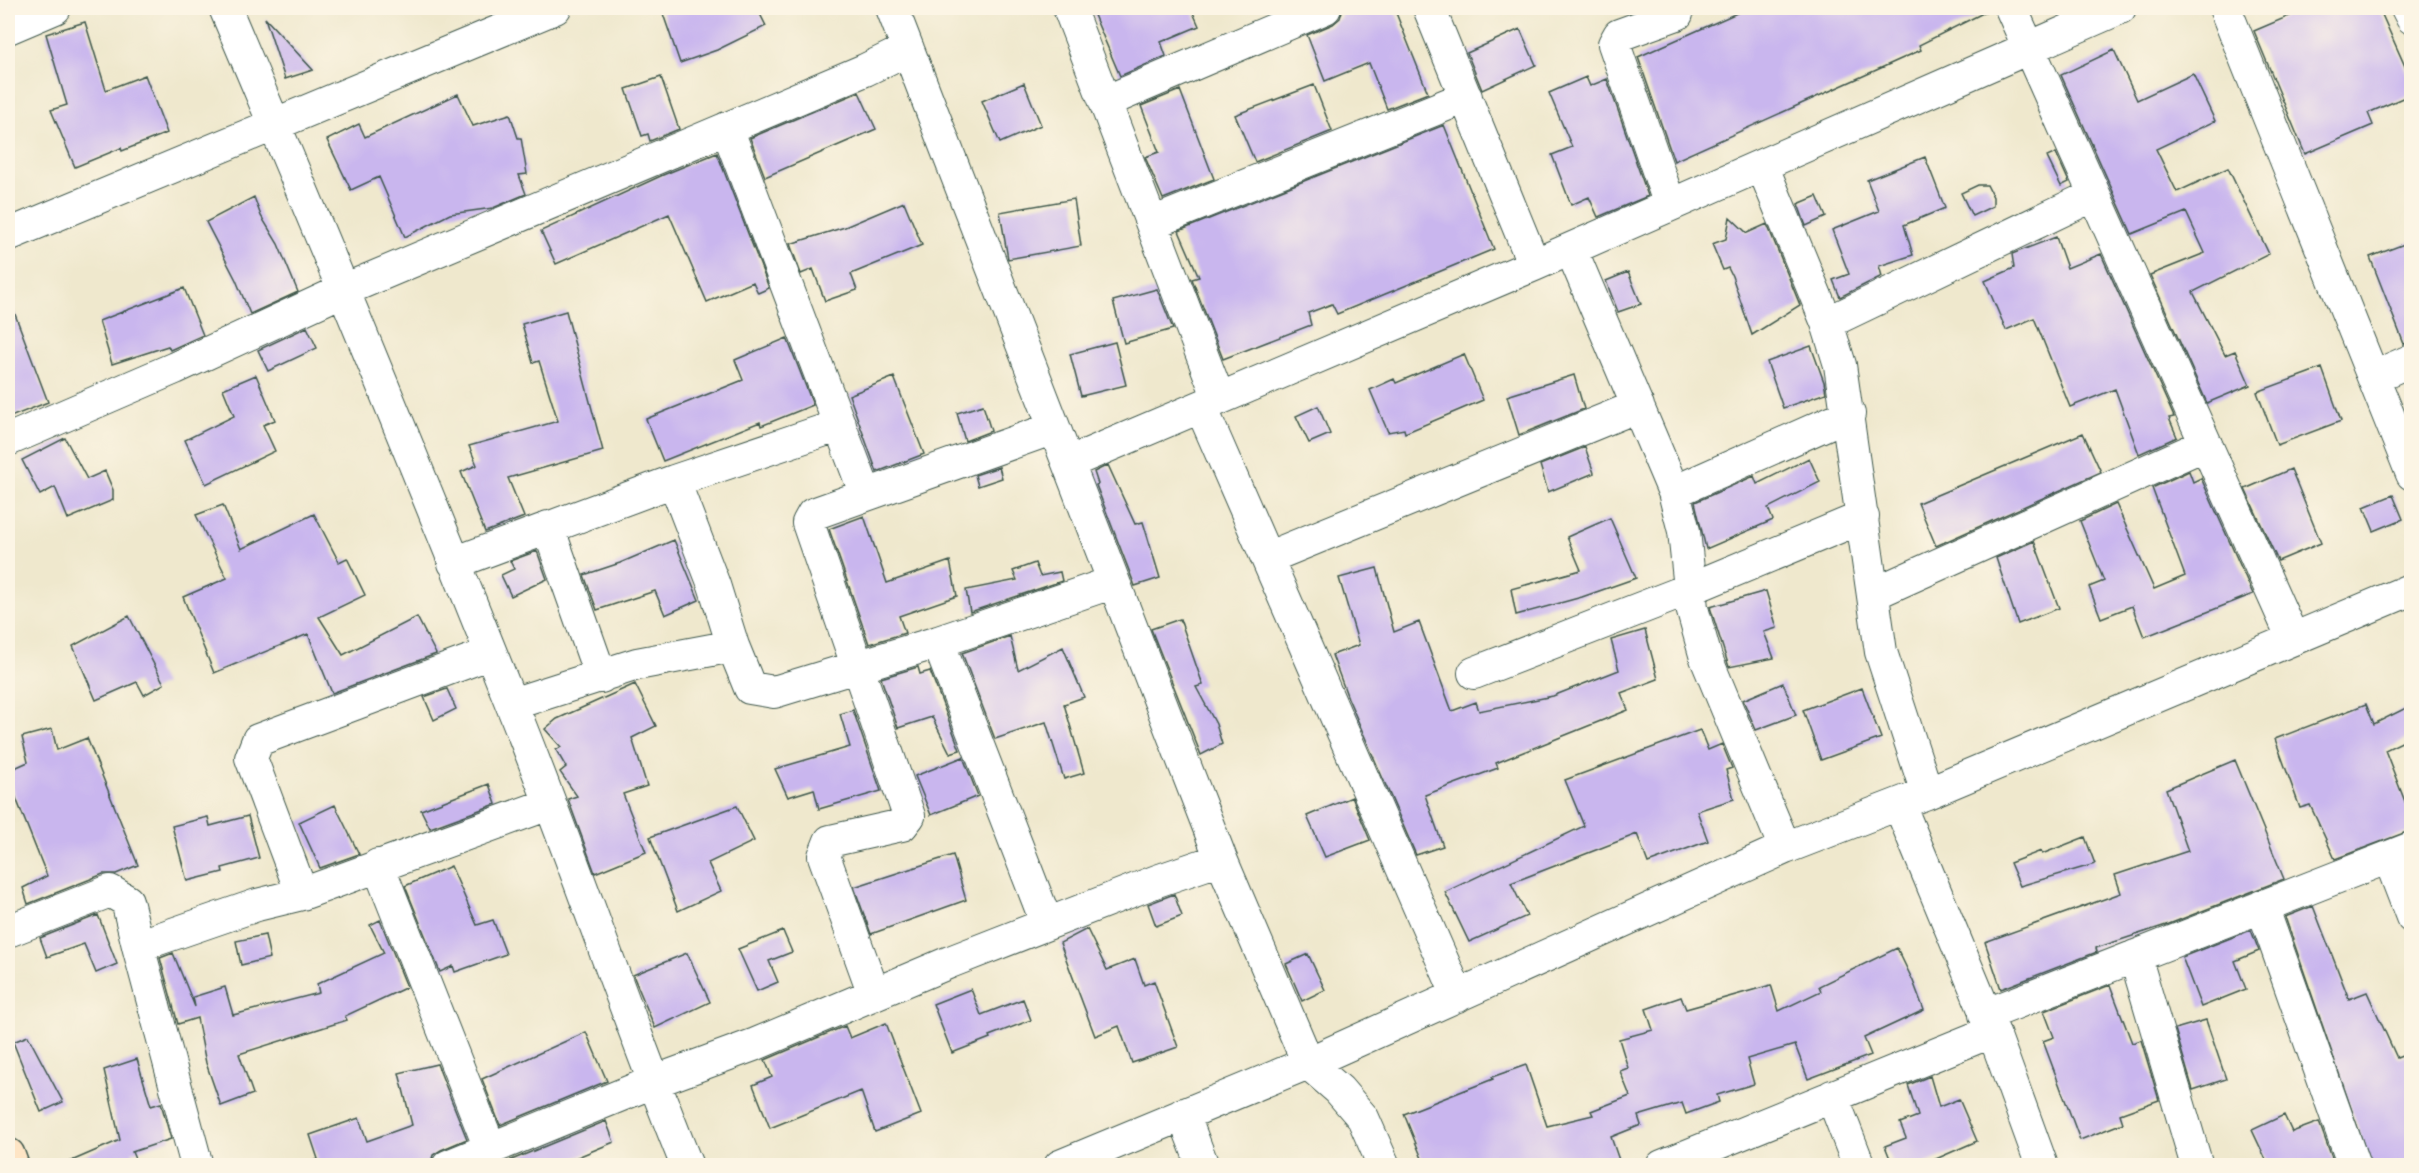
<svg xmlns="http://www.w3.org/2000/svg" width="2419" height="1173" font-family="'Sorts Mill Goudy',serif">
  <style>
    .building { fill: #c9b6ee }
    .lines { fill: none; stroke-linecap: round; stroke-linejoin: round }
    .street-casing { stroke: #3e574b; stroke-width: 34 }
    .secondary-casing { stroke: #3e574b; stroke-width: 36 }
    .street { stroke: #fff; stroke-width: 32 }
    .secondary { stroke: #fee5c5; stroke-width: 33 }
  </style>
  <rect width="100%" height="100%" fill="#fcf5e5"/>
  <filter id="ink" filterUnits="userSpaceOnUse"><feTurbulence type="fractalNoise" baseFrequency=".0167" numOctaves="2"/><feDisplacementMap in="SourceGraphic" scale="12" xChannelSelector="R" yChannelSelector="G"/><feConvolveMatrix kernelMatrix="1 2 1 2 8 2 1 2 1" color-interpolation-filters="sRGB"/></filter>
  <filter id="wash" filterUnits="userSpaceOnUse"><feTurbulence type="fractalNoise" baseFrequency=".008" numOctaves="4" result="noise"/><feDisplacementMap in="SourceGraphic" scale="24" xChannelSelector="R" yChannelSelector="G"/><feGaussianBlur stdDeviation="1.35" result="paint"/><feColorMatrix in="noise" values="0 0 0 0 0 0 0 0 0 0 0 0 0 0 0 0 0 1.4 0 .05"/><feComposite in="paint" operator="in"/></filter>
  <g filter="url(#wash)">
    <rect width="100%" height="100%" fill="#efe8cd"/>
    <g id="blocks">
      <path class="building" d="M661,8H757L766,26L717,50L680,63Z
        M1091,8H1191L1199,26L1161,42L1166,56L1120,76Z
        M1343,8H1394L1428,93L1387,109L1369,63L1325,81L1307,35L1333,24L1340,18Z
        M1748,8H1993L1919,45L1921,50L1674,161L1638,57Z
        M2308,8H2379L2412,82V94L2368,113L2373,125L2305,154L2254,31Z
        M265,18L313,70L285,79Z
        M85,22L106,90L145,75L167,133L122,151L121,148L75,167L51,110L67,105L46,34Z
        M1520,29L1536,65L1482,90L1467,53Z
        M2114,50L2137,100L2193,74L2215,121L2156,149L2177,192L2228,168L2269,254L2193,292L2225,355L2235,351L2250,385L2207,403L2150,275L2205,253L2186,212L2132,234L2061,75Z
        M661,77L679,129L650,141L648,134L642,136L626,89Z
        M1586,77L1590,86L1607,79L1648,196L1598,217L1589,197L1571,205L1552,155L1572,147L1549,93Z
        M1024,83L1041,125L1000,143L982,101Z
        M1314,85L1332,131L1255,162L1235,115Z
        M1180,90L1214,179L1163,199L1145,157L1159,152L1141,106Z
        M859,92L876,129L765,177L750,138Z
        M458,94L473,126L510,114L518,138H521L527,174L519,175L526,194L493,208L450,214L405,237L379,177L351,190L327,140L359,124L365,137Z
        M1444,125L1494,249L1337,314L1332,304L1308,313L1311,325L1223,359L1192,279L1199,277L1179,231Z
        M717,153L769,288L758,293L753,282L707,302L669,214L556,264L541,231L663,175Z
        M2056,153L2069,182L2061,186L2047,157Z
        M1925,157L1945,208L1904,225L1913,255L1879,266L1882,276L1840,297L1833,280L1849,274L1832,230L1879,211L1867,180Z
        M1978,185H1987L1993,197V206L1972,216L1961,193Z
        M1817,196L1826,217L1806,226L1798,204Z
        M254,197L261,216L278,244L298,292L250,314L236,280L206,222Z
        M1074,199L1081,246L1008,259L1000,212Z
        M904,202L922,245L851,274L857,290L825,301L813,269L801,274L790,244L845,227Z
        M1730,217L1747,233L1767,224L1800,305L1752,335L1732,276L1728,268L1723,270L1712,244L1726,239Z
        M2056,237L2067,268L2101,254L2174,417L2169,418L2177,437L2139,454L2115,389L2070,407L2034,318L2006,330L1985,281L2014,268L2012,254Z
        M2412,241V342L2404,344L2370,257Z
        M1628,272L1641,304L1618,312L1606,281Z
        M184,288L203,335L170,350L168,346L112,364L99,321Z
        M1157,289L1173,329L1124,343L1113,301Z
        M10,301L48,402L8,418V302Z
        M566,311L603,451L508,478L524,517L485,532L461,472L477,465L469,446L558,421L539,361L533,363L522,324Z
        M307,327L317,348L268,371L258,350Z
        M787,338L813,405L761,426L760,422L663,461L646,419L743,380L735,360Z
        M1115,342L1126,385L1081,396L1070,354Z
        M1811,346L1824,382L1826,393L1783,408L1767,362Z
        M1464,354L1483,400L1405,433L1404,429L1388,432L1370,390L1394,379L1396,383Z
        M2322,368L2341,421L2277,445L2257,392Z
        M256,375L275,420L263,425L275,451L206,484L185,440L234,416L223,389Z
        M1574,375L1584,409L1519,435L1507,396Z
        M894,377L924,454L877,472L849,395Z
        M983,405L991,431L965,441L957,413Z
        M1318,406L1330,434L1309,443L1296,416Z
        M2083,433L2101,472L1936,546L1918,503Z
        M65,438L87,479L105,471L113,490V500L68,519L55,487L40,495L22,460Z
        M1585,447L1594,473L1548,492L1540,465Z
        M1809,458L1820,482L1768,508L1773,520L1706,549L1695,502L1754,476L1757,484Z
        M1108,465L1135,524L1143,522L1160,578L1135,586L1096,485L1098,484L1094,472Z
        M999,467L1002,478L978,486L975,475Z
        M2291,469L2321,543L2278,561L2245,489Z
        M2189,471L2193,482L2201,478L2253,594L2144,637L2132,606L2101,618L2089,587L2104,581L2080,521L2116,504L2154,589L2185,576L2152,488Z
        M2393,495L2403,519L2374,531L2364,507Z
        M223,505L241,549L314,514L339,562L347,558L365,595L319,617L343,655L417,617L436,654L332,693L308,634L214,673L183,597L227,578L196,515Z
        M864,516L887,583L950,561L957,596L899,616L905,633L869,644L829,529Z
        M1610,518L1636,578L1582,597L1516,615L1511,589L1581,570L1567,537Z
        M674,540L699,600L665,615L655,591L597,610L584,575L620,563Z
        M2034,541L2059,608L2018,624L1996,558Z
        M537,551L547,579L511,596L501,575L514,569L510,561Z
        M1035,563L1040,576L1060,572L1062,581L970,612L966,590L1017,580L1013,571Z
        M1377,568L1394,632L1419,622L1452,711L1476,702L1479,711L1553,696L1619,670L1611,640L1645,630L1658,679L1621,693L1628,710L1496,763L1498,768L1425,795L1443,846L1416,855L1348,698L1332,655L1359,645L1339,578Z
        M1766,591L1777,628L1764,632L1774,658L1729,667L1710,607Z
        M129,616L164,684L144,695L137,682L96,700L73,646Z
        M1180,619L1203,685L1196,687L1216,724L1222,744L1201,755L1151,629Z
        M1010,636L1018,670L1063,647L1084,697L1064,704L1084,773L1064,779L1046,722L995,739L962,653Z
        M918,667L920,674L930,671L960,750L950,753L932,717L898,728L881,678Z
        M1783,683L1796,715L1756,730L1743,700Z
        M635,684L656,726L632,738L647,786L623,794L646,852L595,873L568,799L577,796L560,772L566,767L556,750L561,747L545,729L557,719Z
        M1862,688L1881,738L1821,760L1803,710Z
        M447,689L456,709L434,720L424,697Z
        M2366,704L2374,724L2412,705V737L2385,750L2406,804L2412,802V830L2335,859L2310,805L2300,808L2275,739Z
        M853,710L881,791L819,809L814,789L788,797L775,769L850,747L840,714Z
        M52,729L57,750L87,738L138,865L116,874H103L28,904L23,888L47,876L8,778V771L28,762L22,737Z
        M1700,730L1708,750L1722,744L1732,768L1726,770L1734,799L1697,811L1708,841L1648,863L1637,834L1511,883L1527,916L1469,942L1445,892L1584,826L1565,780Z
        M963,757L978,796L931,815L915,776Z
        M2235,760L2284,879L2169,924L2096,948L2097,952L2001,989L1985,942L2121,893L2115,875L2188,851L2166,789Z
        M489,784L496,804L430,828L421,810Z
        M1352,797L1370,840L1325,857L1307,816Z
        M335,805L359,854L320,868L299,822Z
        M737,806L754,841L708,863L721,891L678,911L650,837Z
        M248,816L259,858L222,868L223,872L187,881L172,826L208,817L210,826Z
        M2085,837L2095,864L2020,886L2010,863L2041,851L2042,854Z
        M953,855L966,900L871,934L854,887Z
        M451,866L477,925L493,920L506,954L455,972L453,966L440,972L405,886Z
        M1174,894L1182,916L1156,926L1148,904Z
        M2313,906L2349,999L2367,992L2397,1058L2412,1052V1166H2371L2285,917Z
        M98,915L117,964L96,973L84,944L47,957L40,938Z
        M380,920L407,987L345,1016L347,1020L239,1054L253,1094L221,1106L206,1063L197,1018L178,1024L160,958L173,953L195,1007L193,997L225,987L233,1015L319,993L317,984L384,953L370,925Z
        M1087,929L1107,970L1135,959L1144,985L1154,981L1178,1047L1132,1063L1119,1026L1095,1036L1060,943Z
        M2251,930L2259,951L2235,961L2246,989L2201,1007L2182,957Z
        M783,931L792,952L769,961L778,982L757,991L738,949Z
        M265,935L270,958L241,965L236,941Z
        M1897,948L1913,981L1924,1010L1864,1038L1871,1055L1808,1079L1795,1045L1747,1059L1754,1084L1717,1095L1719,1102L1686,1114L1682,1103L1638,1116L1641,1125L1611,1137L1621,1166H1425L1404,1114L1493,1079L1492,1077L1526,1065L1547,1126L1593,1115L1591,1111L1630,1096L1620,1071L1628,1068L1619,1039L1653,1030L1646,1009L1681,997L1686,1009L1771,985L1779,1011L1821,991L1819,986Z
        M687,953L710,1002L655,1028L633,975Z
        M1308,954L1325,990L1302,1001L1286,964Z
        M2110,985L2132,1043L2141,1040L2159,1100L2120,1114L2123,1123L2080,1140L2043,1041L2054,1037L2044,1011Z
        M971,989L981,1015L1023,999L1031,1020L989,1036L990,1038L952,1053L933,1004Z
        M2206,1020L2226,1079L2193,1090L2175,1029Z
        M886,1023L921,1114L875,1132L861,1091L770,1128L753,1085L772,1077L765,1060L845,1026L850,1038Z
        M586,1032L607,1081L500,1125L482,1079Z
        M28,1036L63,1102L41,1112L13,1042Z
        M137,1059L151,1106L161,1103L171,1139L132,1152L138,1166H60L120,1140L104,1070Z
        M437,1064L467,1139L441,1150L433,1155L430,1166H309L308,1163L318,1159L310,1135L359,1118L367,1141L412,1125L399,1073Z
        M1930,1076L1939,1107L1959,1099L1977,1141L1920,1166H1893L1885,1146L1906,1138L1900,1123L1918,1116L1908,1085Z
        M2284,1115L2292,1132L2319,1122L2335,1166H2269L2252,1130Z
        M606,1121L614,1142L556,1166H497Z"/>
    </g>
  </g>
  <g filter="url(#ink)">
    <use href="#blocks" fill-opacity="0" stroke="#3e574b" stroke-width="1.5"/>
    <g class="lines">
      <defs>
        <path id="street" d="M225,8C323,238 418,470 511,703C573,856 625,1013 687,1166
          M892,8L1221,859L1308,1063L1339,1090L1363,1118L1384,1166
          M1069,8L1219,399
          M1429,8L1534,265
          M2011,8L2293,639
          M2225,8L2412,474
          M2407,8L2412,18
          M8,28L55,8
          M1105,102L1325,8
          M727,128L866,495
          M1762,165L1827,323L1840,365L1881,652L1927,793
          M1670,205L1614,44L1619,35L1677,14L1674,8
          M1152,223L1466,97
          M8,235L555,8
          M1571,249L1674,492L1684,531L1692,608L1706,658L1785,848
          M1827,323L2094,195
          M2373,377L2412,360
          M1201,407L1458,996
          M8,440L175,368L344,290L865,70L908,49
          M1068,463L1534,265L2120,8
          M1674,492L1849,414
          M548,527L601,677
          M1267,558L1638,406
          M454,563L674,481L840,425
          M1873,594L2206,444
          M938,642L1047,924
          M733,646L750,688L774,692L938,642L1114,582
          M1474,673L1690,589L1863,517
          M512,704L637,664L733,646L714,585L674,481
          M1899,804L1993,1031L2042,1166
          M2389,857L2412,917
          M378,865L490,1148
          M302,894L549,804
          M2262,906L2354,1166
          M8,931L110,891L127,901L138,946L257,905L302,894L251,758L258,740L491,653
          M138,946L197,1166
          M2135,956L2197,1166
          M874,994L824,856L830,841L902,825L909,816L808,523L813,514L1054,428
          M1985,1015L2412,848
          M1832,1096L1859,1166
          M1183,1114L1203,1166
          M448,1166L653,1082L756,1044L950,962L1157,881L1221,859
          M1060,1166L1308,1063L1785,848L1927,793L2412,589
          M1662,1166L1993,1031"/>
        <path id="secondary" d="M8,1155L12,1166"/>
      </defs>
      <use href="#street" class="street-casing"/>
      <use href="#secondary" class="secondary-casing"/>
      <use href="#street" class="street"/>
      <use href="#secondary" class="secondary"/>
    </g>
  </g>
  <rect width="2419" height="1173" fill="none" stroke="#fcf5e5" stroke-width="30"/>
</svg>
